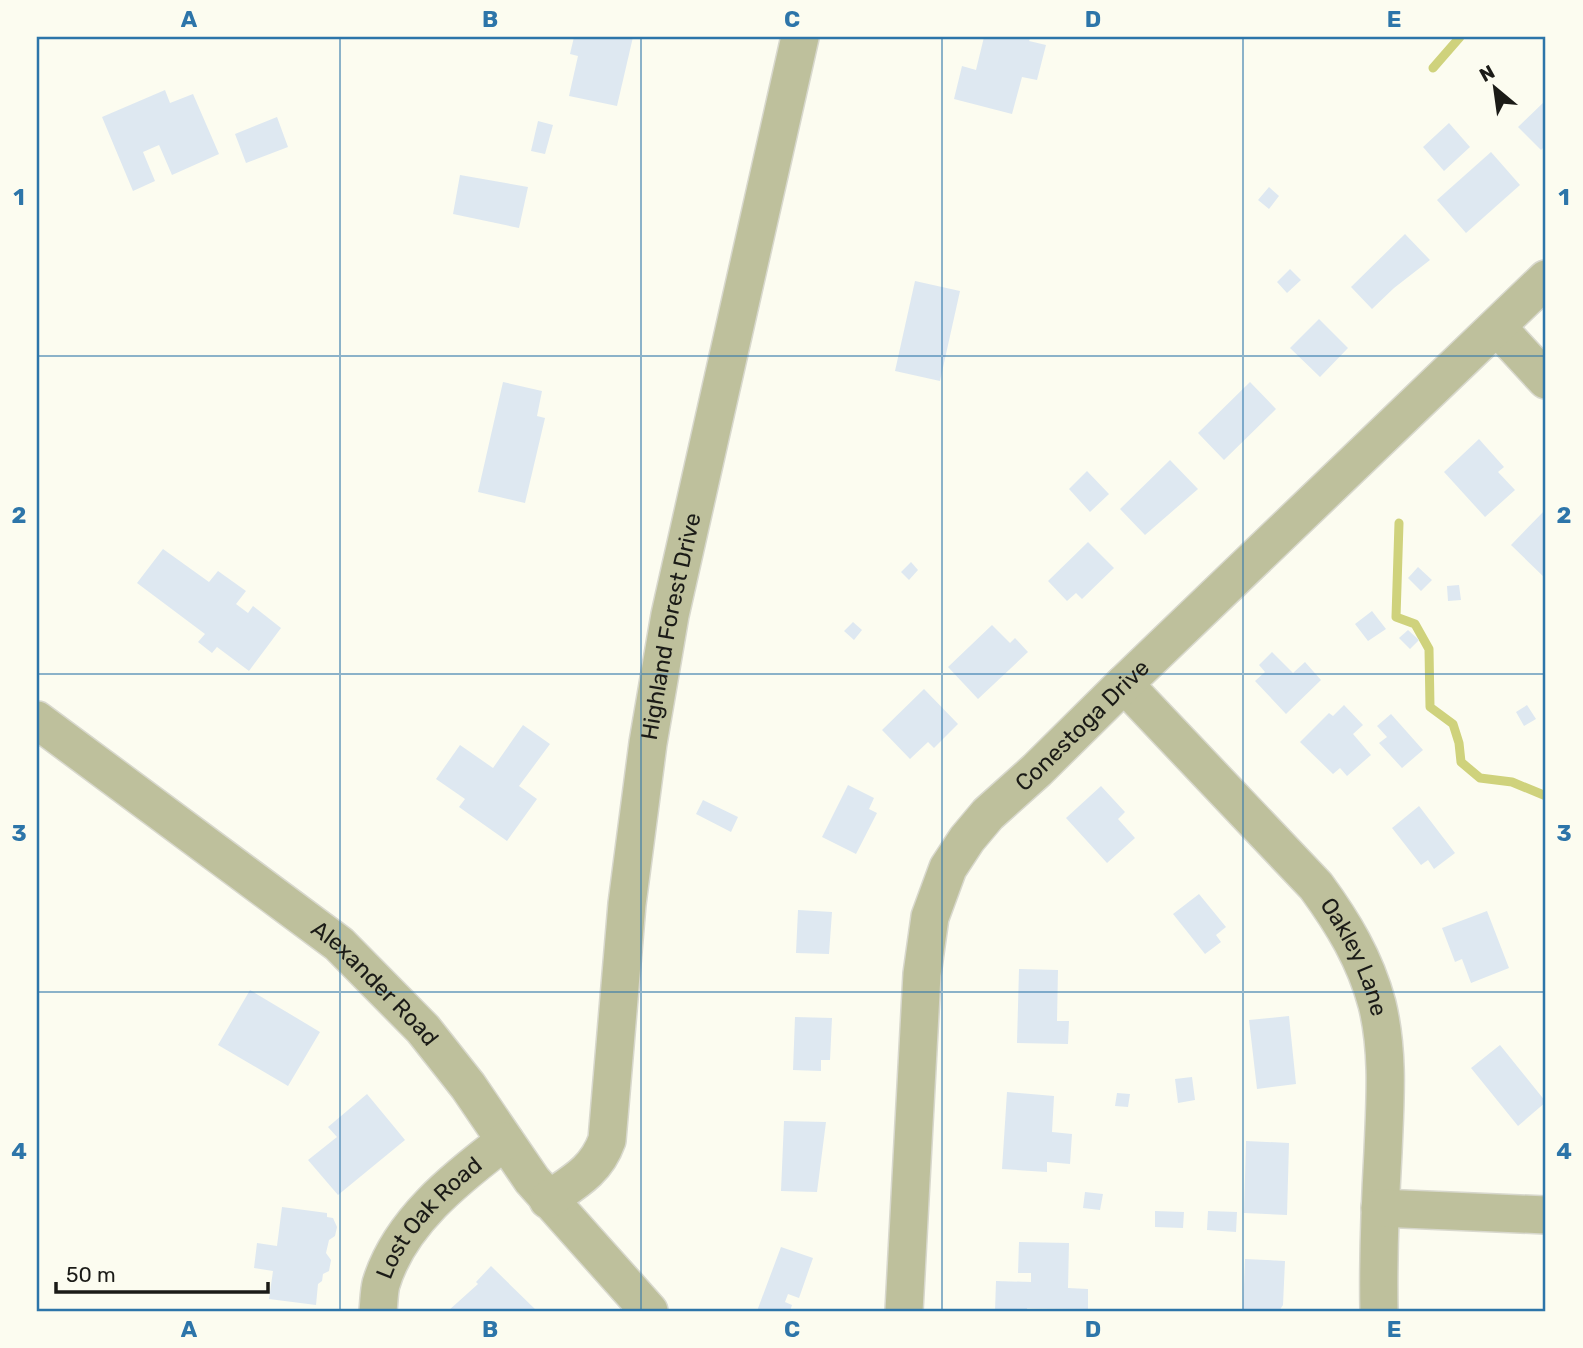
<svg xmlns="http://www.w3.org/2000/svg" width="1583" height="1348" font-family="Rubik,sans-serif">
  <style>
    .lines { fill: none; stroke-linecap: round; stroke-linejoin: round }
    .stream { stroke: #cfd27c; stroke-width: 9 }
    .building { fill: #dee8f1 }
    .minor-casing { stroke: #d8d8cd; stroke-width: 40 }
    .minor { stroke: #bec09c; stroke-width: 37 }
    .grid { fill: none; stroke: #2d75a9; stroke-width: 2; stroke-opacity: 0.55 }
    .labels { text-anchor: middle; stroke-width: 7; stroke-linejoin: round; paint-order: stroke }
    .street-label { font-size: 23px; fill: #1b1b17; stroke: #fcfcf0 }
    .neatline { fill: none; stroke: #2d75a9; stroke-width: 2.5 }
    .grid-label { font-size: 23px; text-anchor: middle; font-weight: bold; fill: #2d75a9 }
  </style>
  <rect width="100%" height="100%" fill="#fcfcf0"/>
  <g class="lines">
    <path class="stream" d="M1433,68L1460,37
      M1399,523L1396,617L1415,624L1429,649L1430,707L1453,724L1459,743L1461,762L1480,778L1512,782L1546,796"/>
  </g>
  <path class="building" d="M574,37H633L617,106L569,96L578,56L570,54Z
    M984,37H1031L1029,41L1046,45L1037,80L1022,77L1012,114L954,99L962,66L976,70Z
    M165,90L170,103L193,94L219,154L172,175L159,145L143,152L155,181L133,191L102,117Z
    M1546,100V145L1541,150L1518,127Z
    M277,117L288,147L246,163L235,134Z
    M538,121L553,125L545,154L531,151Z
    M1449,123L1470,147L1444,171L1423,147Z
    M1491,152L1520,185L1466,233L1437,200Z
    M460,175L528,187L519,228L453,214Z
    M1269,187L1279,196L1269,209L1258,200Z
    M1405,234L1430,260L1394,288L1372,309L1351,287Z
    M1290,269L1301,280L1287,293L1277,282Z
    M915,281L960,291L940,381L895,371Z
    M1319,319L1348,348L1320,377L1290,348Z
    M503,382L542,391L537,416L545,418L525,503L478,492Z
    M1250,382L1276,409L1224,460L1198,433Z
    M1479,439L1504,467L1498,472L1515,490L1485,517L1444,472Z
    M1170,460L1198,489L1145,535L1120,509Z
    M1087,471L1109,494L1090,512L1069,489Z
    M1545,510L1546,511V579L1511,545Z
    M1088,542L1114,568L1082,599L1076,593L1067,601L1048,581Z
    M163,549L209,582L218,571L246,591L236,604L248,613L253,606L281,628L249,671L217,647L212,653L198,642L205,634L137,583Z
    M911,562L918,570L909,580L901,572Z
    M1418,567L1432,580L1421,591L1408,578Z
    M1459,585L1461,600L1448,601L1447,586Z
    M1372,611L1386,629L1368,641L1355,624Z
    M853,622L862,630L854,640L844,631Z
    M992,625L1010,643L1015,638L1028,652L978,699L948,667Z
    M1408,630L1419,640L1410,649L1399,638Z
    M1272,652L1293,673L1305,662L1321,680L1286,714L1255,681L1265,672L1259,665Z
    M924,689L958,724L934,748L928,742L910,759L882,730Z
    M1344,705L1363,725L1353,734L1371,755L1347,776L1340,768L1333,774L1300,742L1329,713L1333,716Z
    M1527,705L1536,719L1524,726L1516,712Z
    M1391,714L1423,750L1402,768L1379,743L1387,737L1377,726Z
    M523,725L550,744L519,786L537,799L507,841L459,807L465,799L436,779L460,745L493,768Z
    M848,785L874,798L869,809L877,813L856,854L822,837Z
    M1101,786L1125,812L1118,819L1135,838L1107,863L1066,818Z
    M703,800L738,817L731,832L696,814Z
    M1419,806L1455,853L1434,869L1428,860L1421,865L1392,828Z
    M1199,894L1226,927L1216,935L1221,942L1205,954L1173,914Z
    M798,910L832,912L829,954L796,953Z
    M1487,911L1509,968L1471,983L1462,959L1455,962L1442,928Z
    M1019,969L1058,970L1057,1021H1069L1068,1044L1017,1043Z
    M250,990L320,1032L288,1086L218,1045Z
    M1289,1016L1296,1084L1257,1089L1249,1020Z
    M795,1017L832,1018L830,1060H821V1071L793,1070Z
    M1500,1045L1546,1102L1518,1126L1471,1068Z
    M1192,1077L1195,1100L1178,1103L1175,1079Z
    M1007,1092L1054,1096L1052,1132L1072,1134L1070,1164L1047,1162V1172L1002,1169Z
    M1117,1093L1130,1094L1128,1107L1115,1106Z
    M367,1094L405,1140L338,1195L308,1160L337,1137L328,1127Z
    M784,1121L826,1122L817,1192L781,1191Z
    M1246,1141L1289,1143L1287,1215L1244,1213Z
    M1085,1192L1103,1194L1100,1210L1083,1208Z
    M282,1207L327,1213V1217L333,1218L337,1227L335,1236L329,1240L326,1253L331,1260L329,1271L323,1274L322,1281L318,1284L316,1305L269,1299L273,1271L254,1268L257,1243L277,1246Z
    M1155,1211L1184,1212L1183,1228L1155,1227Z
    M1208,1211L1237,1212L1236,1232L1207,1230Z
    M1019,1242L1069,1243L1068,1288L1088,1289V1309L1027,1308V1311H995L996,1281L1031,1282V1273H1018Z
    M781,1247L813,1258L799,1298L788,1294L785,1302L792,1305L790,1311H757Z
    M1245,1259L1285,1261L1283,1305L1279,1311H1243Z
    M491,1266L537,1311H448L478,1284L476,1282Z"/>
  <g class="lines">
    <defs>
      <g id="minor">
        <path d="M1497,327L1546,380"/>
        <path id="s1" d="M1124,684L1316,886C1343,923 1365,959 1377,1004C1389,1052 1385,1103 1383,1152C1380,1205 1378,1258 1379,1311"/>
        <path id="s2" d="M37,720L339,944L423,1029L468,1086L532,1180L649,1311"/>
        <path id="s3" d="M548,1200C574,1182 596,1171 607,1140L627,904L648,743L670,615L800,37"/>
        <path d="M1380,1208L1546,1215"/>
        <path id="s4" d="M378,1311C379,1302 379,1292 381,1284C399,1223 456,1178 505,1141"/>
        <path id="s5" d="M904,1311L922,974L930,917L948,868L967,839L988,814L1037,770L1124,684L1546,279"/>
      </g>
    </defs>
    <use href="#minor" class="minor-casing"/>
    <use href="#minor" class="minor"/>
  </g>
  <path class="grid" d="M340,37V1311M641,37V1311M942,37V1311M1243,37V1311M37,356H1546M37,674H1546M37,992H1546"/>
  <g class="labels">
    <g class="street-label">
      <text dy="8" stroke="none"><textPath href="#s3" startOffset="604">Highland Forest Drive</textPath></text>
      <text dy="8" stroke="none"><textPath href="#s5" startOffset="644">Conestoga Drive</textPath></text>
      <text dy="8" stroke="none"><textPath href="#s1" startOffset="360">Oakley Lane</textPath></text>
      <text dy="8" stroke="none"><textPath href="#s2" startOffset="429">Alexander Road</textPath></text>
      <text dy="8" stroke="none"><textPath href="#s4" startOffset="110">Lost Oak Road</textPath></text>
    </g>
  </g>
  <rect width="1583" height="1348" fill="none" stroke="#fcfcf0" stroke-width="77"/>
  <g transform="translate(1495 88) rotate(331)" stroke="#fcfcf0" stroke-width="5" paint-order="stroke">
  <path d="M0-5L12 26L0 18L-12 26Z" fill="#1b1b17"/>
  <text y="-10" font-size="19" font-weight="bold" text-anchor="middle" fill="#1b1b17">N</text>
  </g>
  <path d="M56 1282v10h212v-10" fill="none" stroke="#1b1b17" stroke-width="3.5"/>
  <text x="66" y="1282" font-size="21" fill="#1b1b17" stroke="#fcfcf0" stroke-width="5" paint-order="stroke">50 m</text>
  <rect x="38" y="38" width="1506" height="1272" class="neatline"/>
  <g class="grid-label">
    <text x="189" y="27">A</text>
    <text x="490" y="27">B</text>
    <text x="792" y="27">C</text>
    <text x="1093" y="27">D</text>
    <text x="1394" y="27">E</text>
    <text x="19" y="205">1</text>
    <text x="1564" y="205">1</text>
    <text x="19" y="523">2</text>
    <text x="1564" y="523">2</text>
    <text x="19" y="841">3</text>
    <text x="1564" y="841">3</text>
    <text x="19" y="1159">4</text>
    <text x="1564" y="1159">4</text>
    <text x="189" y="1337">A</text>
    <text x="490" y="1337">B</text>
    <text x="792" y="1337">C</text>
    <text x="1093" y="1337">D</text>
    <text x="1394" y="1337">E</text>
  </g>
</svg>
